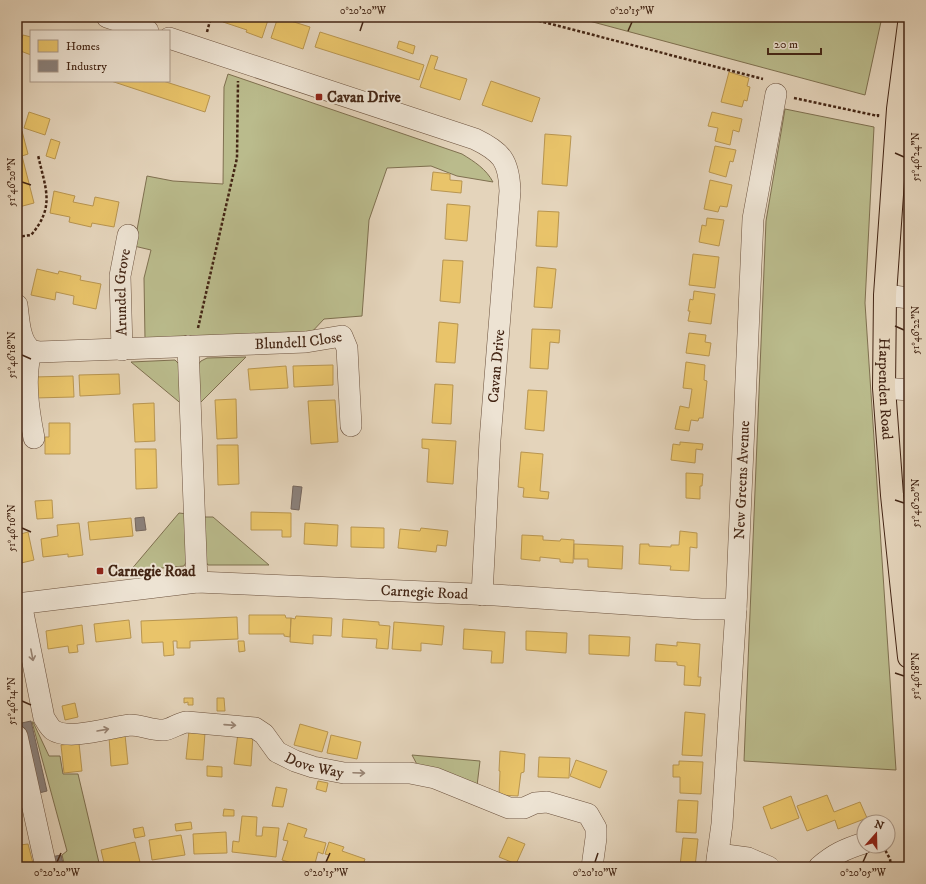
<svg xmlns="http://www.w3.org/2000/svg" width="926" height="884" font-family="'IM FELL DW Pica',serif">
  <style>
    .green { fill: #babb8c; stroke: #7f7050 }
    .homes { fill: #e9c46a; stroke: #b89550 }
    .industry { fill: #8a817c; stroke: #75665d }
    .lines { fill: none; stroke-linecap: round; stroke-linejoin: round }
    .minor-casing { stroke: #6c523e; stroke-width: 22 }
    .major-casing { stroke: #442615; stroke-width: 24 }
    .path { stroke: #442615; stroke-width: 2.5; stroke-dasharray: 3 2; stroke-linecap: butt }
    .minor { stroke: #ede3d3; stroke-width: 21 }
    .major { stroke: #e4d4bb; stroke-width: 22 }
    .oneway { stroke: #988474 }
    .ticks { fill: none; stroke: #442615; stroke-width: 1.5 }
    .poi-dot { fill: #8f2418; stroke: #ede3d3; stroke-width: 1.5 }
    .labels { text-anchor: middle; stroke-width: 4; stroke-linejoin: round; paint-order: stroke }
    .poi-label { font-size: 15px; font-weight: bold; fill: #442615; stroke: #ede3d3; text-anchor: start }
    .street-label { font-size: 15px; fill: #442615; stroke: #ede3d3 }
    .neatline { fill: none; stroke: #442615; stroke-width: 1.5 }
    .ticks-label { font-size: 10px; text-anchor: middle; fill: #442615 }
  </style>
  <rect width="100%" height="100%" fill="#e4d4bb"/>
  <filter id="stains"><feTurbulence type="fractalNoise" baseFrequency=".005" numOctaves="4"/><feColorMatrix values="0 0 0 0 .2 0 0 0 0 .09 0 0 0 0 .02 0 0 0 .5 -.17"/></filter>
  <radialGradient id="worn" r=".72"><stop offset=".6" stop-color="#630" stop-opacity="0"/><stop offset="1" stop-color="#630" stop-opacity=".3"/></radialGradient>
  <path class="green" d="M578,17H882L865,95L578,18Z
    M228,74L462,154C475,162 486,169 493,182L457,176L431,166L387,168L369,220L362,316L324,319L309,335L145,339L144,278L151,250L134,246L147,176L173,181L223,184L224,87Z
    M785,109L874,127L865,303L896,770L744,761L766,221Z
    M246,357L197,406V366L201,361L207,358Z
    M175,360L180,365L184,406L131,362Z
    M179,513L188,514V559L184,566L130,571Z
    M202,517H213L269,565H208L205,561Z
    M32,722H33L49,756H60L63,774H78L100,867H65L62,855L67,851Z
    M412,755L480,761L477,786L421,772Z"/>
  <path class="homes" d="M224,17H269L262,38L246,32L247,30L223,22Z
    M278,17L310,27L303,49L271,38Z
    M320,32L424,65L419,80L315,47Z
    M23,35L31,37V55L18,50Z
    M399,41L415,46L413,54L397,48Z
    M431,55L438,57L434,69L467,79L460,100L420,87Z
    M729,72L749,78L747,86L750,87L747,101L744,100L742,107L721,102Z
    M111,81H163L210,96L205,112Z
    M491,81L540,98L532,122L482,105Z
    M29,112L50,119L45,135L24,128Z
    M712,112L742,119L739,132L733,130L730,145L715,141L718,128L708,126Z
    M22,131L28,154L22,156L34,203L19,207L17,198V132Z
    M545,134L571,136L567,186L542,184Z
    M51,139L60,142L55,159L46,156Z
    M715,146L736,150L733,162L730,161L726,177L709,172Z
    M433,172L450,174V180L462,181L461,193L431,190Z
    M710,180L732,185L727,207L720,206L718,212L704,209Z
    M54,191L75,196L73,202L93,206L95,197L119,202L114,227L92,223L91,227L69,222L70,217L50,213Z
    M447,204L470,206L467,241L445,239Z
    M538,211L559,212L557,247L536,246Z
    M707,218L724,220L719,246L699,242L702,225L706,226Z
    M693,254L719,257L715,288L689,285Z
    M443,260L463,261L460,303L440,301Z
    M537,267L556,269L552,308L534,307Z
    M37,269L58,274L59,271L81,276L80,280L101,284L96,309L73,304L74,296L56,292L55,300L31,295Z
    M694,291L715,294L711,324L688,321L690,311H688L690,299L693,300Z
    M439,322L458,324L455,363L436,362Z
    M532,329L560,330L559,343L550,342L548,369L530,368Z
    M689,333L706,335L705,342L711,343L709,356L686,353Z
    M686,362L705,365L704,380L707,381L703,418H699L698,421L691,420L689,431L675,429L680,406L689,408L692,389L683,388Z
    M333,365V385L294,387L293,366Z
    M286,366L288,388L250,390L248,369Z
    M119,374L120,394L80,396L79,375Z
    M73,376L74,397L34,398L33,377Z
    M435,384L453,385L451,424L432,423Z
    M528,390L547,391L544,431L525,429Z
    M236,399L237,438L217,439L215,400Z
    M335,400L338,442L311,444L308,401Z
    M154,403L155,441L135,442L133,404Z
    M49,423H70V454H45V437H49Z
    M422,439L456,441L453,484L427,482L429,449L422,448Z
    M680,442L703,444L702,450L696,449L695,463L671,460L673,444L680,445Z
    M217,445H238L239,484L218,485Z
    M135,449H156L157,488L136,489Z
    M521,452L543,454L540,491L549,492L548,499L523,497L524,488L518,487Z
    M686,473L703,474L702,486H700V499L686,498Z
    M52,500L53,518L37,519L35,501Z
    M251,512L291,513V537H282V530H251Z
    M131,518L133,536L90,540L88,522Z
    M79,523L83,555L68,557V554L43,557L41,539L58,536L57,525Z
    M305,523L338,525L337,546L304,544Z
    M351,527L384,528V548L351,547Z
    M421,528L448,531L446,546L437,545L436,552L398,548L400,529L420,531Z
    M680,531L697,533V548L690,547L689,571L670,570L671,566L639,564L640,544H649V546L671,547V545H679Z
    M28,532L34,560L17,564V535Z
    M522,535L543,536V540L560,541L561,539L574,540L573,563L560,562V559L540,557V561L521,559Z
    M574,544L623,546L622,569L588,567V559H574Z
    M249,615H285L286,618H291L290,637L284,636V634H249Z
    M296,616L332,618L331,636L313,635V644L290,642L291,618L295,619Z
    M237,617L238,639L190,641V648H177V641H173L174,655L164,656L163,642L142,643L141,621Z
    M343,619L379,622V625L390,626L388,649L376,648L377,639L342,637Z
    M129,620L131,638L96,642L94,624Z
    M394,622L444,626L442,645L421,643V651L392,649Z
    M82,625L84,644L77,645L78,652L69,653L68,646L48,649L46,631Z
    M464,629L505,632L503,663H491L492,651L463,649Z
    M526,631L567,633L566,653L526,650Z
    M589,635L630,637L629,656L589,654Z
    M238,641H244L245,651L239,652Z
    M677,642L700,644L698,677H701L700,686L684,685L685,666L677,665V662L655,661L656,644L677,646Z
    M184,698H193V705H188V702L184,703Z
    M217,698H224L225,711H217Z
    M75,703L78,717L65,720L62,706Z
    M685,712L705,714L702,756L682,755Z
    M300,724L328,732L322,752L294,745Z
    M189,731L205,733L203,760L186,759Z
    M238,733L253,735L251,766L234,764Z
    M125,735L128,764L111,766L109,737Z
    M331,735L361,742L357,759L327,753Z
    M79,743L82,771L64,773L61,745Z
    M500,751L525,754L524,772L521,773L518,796L499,795L500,771H499Z
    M539,757L570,758L569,778L538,777Z
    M576,760L607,771L600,788L570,776Z
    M679,761L703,762L701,794L680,793V777H673V765H679Z
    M207,766L222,767V777L207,776Z
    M318,781L328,783L326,792L316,789Z
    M276,787L287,789L283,807L272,806Z
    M827,795L834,812L860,802L867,818L838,829L835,820L807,831L797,806Z
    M791,796L799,818L771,829L763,807Z
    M678,800L698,801L696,833L676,832Z
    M224,809L234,810V816H223Z
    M242,816L257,817L256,836H262L263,827L279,828L276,857L232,852L233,841L239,842Z
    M191,822L192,829L176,831L175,824Z
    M288,823L307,829L304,837L326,843L323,854L318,852L314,867H305L282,860L288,841L283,840Z
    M143,827L145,836L135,838L133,829Z
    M226,832L227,853L194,854L193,834Z
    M17,834L20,845L28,844L34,867H17Z
    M181,835L185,855L152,860L149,840Z
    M508,837L525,844L516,864L499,857Z
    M683,838L698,839L695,867H667V865L680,866Z
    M135,842L140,862L119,867H105L101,850Z
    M329,842L344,847L342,851L365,859L362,867H324L329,855L325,854Z"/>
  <path class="industry" d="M293,486L302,487L299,510L291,509Z
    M144,517L146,530L136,531L135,518Z
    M31,721L47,791L31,795L17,732V724Z
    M61,855L64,867H48L46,858Z"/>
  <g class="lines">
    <defs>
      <g id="minor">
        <path d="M107,17L148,31"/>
        <path d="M169,38L475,139C502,152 509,161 510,191L490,440L482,595"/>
        <path d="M885,295L909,298"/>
        <path id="s1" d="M17,305C19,319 19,339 30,349C32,351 36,351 39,352L306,342L342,336L347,348L351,426"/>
        <path d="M188,346L197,582"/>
        <path d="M31,350C24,379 28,408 34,438"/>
        <path id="s2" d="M122,350L120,276L128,235"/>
        <path d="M884,388L909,390"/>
        <path id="s3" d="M21,603L44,718C47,722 49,727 53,730C69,741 111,727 130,725C142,725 153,731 164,730C172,729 178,723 187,722L255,728L264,734L277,752L295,761L313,767L344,773H410L435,778L509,808H524L535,803L547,802L588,814L596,828V838L592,867"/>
        <path id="s4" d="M17,604L197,582L495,595L701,609H736"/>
        <path d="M17,736L46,867"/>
        <path d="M718,854L748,858L769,867"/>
        <path id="s5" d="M716,867L722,824L736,609L753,219L776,94"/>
        <path d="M819,867C834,854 845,849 864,843"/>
      </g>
      <g id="major">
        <path id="s6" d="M909,24L898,109L885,295L884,388L892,495L909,657"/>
      </g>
    </defs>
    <use href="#minor" class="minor-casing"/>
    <use href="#major" class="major-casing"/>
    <path class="path" d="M524,17L763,79
      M207,32L211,17
      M794,98L878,116V114
      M17,237L31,235C56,206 45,188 38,155
      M198,328L237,158L238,81
      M883,846L890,859L891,867
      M891,867L909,862"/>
    <use href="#minor" class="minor"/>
    <use href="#major" class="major"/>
  </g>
  <defs><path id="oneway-shaft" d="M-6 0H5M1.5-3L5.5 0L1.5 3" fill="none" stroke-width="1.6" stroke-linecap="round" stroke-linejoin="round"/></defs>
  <g class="oneway">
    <use href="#oneway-shaft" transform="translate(32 655) rotate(79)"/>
    <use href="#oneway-shaft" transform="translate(230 725) rotate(4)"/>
    <use href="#oneway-shaft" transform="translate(103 730) rotate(-10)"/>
    <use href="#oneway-shaft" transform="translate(359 773) rotate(2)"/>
  </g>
  <path class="ticks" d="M360,31L363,22M628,31L632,22M895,153L904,157M22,182L31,185M895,326L904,330M22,355L31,359M895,500L904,503M22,528L31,532M895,673L904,676M22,701L31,705M57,862L61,853M326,862L330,853M595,862L598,853M863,862L867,853"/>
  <g class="poi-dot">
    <rect x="315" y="93" width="8" height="8" rx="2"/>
    <rect x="96" y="567" width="8" height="8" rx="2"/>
  </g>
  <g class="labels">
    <g class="poi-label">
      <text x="327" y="102">Cavan Drive</text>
      <text x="108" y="576">Carnegie Road</text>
    </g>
    <g class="street-label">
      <text dy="5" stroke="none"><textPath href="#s2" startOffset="58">Arundel Grove</textPath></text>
      <text dy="5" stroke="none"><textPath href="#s1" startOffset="316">Blundell Close</textPath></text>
      <text transform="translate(496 366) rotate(-85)" y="5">Cavan Drive</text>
      <text dy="5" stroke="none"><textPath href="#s6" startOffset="366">Harpenden Road</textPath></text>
      <text dy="5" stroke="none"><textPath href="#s5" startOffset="388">New Greens Avenue</textPath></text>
      <text dy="5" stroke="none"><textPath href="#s4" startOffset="409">Carnegie Road</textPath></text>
      <text dy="5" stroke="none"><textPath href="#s3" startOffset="411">Dove Way</textPath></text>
    </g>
  </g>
  <rect width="926" height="884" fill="none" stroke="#e4d4bb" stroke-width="44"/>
  <rect x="30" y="30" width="140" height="52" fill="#ede3d3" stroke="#a99787"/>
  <rect x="38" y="40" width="20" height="12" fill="#e9c46a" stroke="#a99787"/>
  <text x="66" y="50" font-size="12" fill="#442615">Homes</text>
  <rect x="38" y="60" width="20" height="12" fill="#8a817c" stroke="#a99787"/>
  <text x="66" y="70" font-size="12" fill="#442615">Industry</text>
  <g transform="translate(876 834) rotate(20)"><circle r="19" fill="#ede3d3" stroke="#a99787"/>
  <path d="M0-3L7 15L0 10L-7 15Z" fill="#8f2418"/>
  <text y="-6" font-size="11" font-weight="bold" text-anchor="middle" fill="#442615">N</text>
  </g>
  <path d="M768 48v6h53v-6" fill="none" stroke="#442615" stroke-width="2"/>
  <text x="774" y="48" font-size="12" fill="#442615" stroke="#ede3d3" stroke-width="3" paint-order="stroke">20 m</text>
  <rect x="22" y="22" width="882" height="840" class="neatline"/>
  <g class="ticks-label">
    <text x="363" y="14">0°20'20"W</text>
    <text x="632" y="14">0°20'15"W</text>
    <text transform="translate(915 157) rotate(-90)" y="4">51°46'24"N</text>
    <text transform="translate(11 182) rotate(-90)" y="4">51°46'20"N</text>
    <text transform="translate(915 330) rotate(-90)" y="4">51°46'22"N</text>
    <text transform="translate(11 355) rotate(-90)" y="4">51°46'18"N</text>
    <text transform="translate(915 503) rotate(-90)" y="4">51°46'20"N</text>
    <text transform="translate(11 528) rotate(-90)" y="4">51°46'16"N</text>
    <text transform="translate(915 676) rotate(-90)" y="4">51°46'18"N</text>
    <text transform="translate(11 701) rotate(-90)" y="4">51°46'14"N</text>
    <text x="57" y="876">0°20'20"W</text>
    <text x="326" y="876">0°20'15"W</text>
    <text x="595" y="876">0°20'10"W</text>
    <text x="863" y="876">0°20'05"W</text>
  </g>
  <rect width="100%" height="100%" filter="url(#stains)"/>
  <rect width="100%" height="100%" fill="url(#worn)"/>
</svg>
